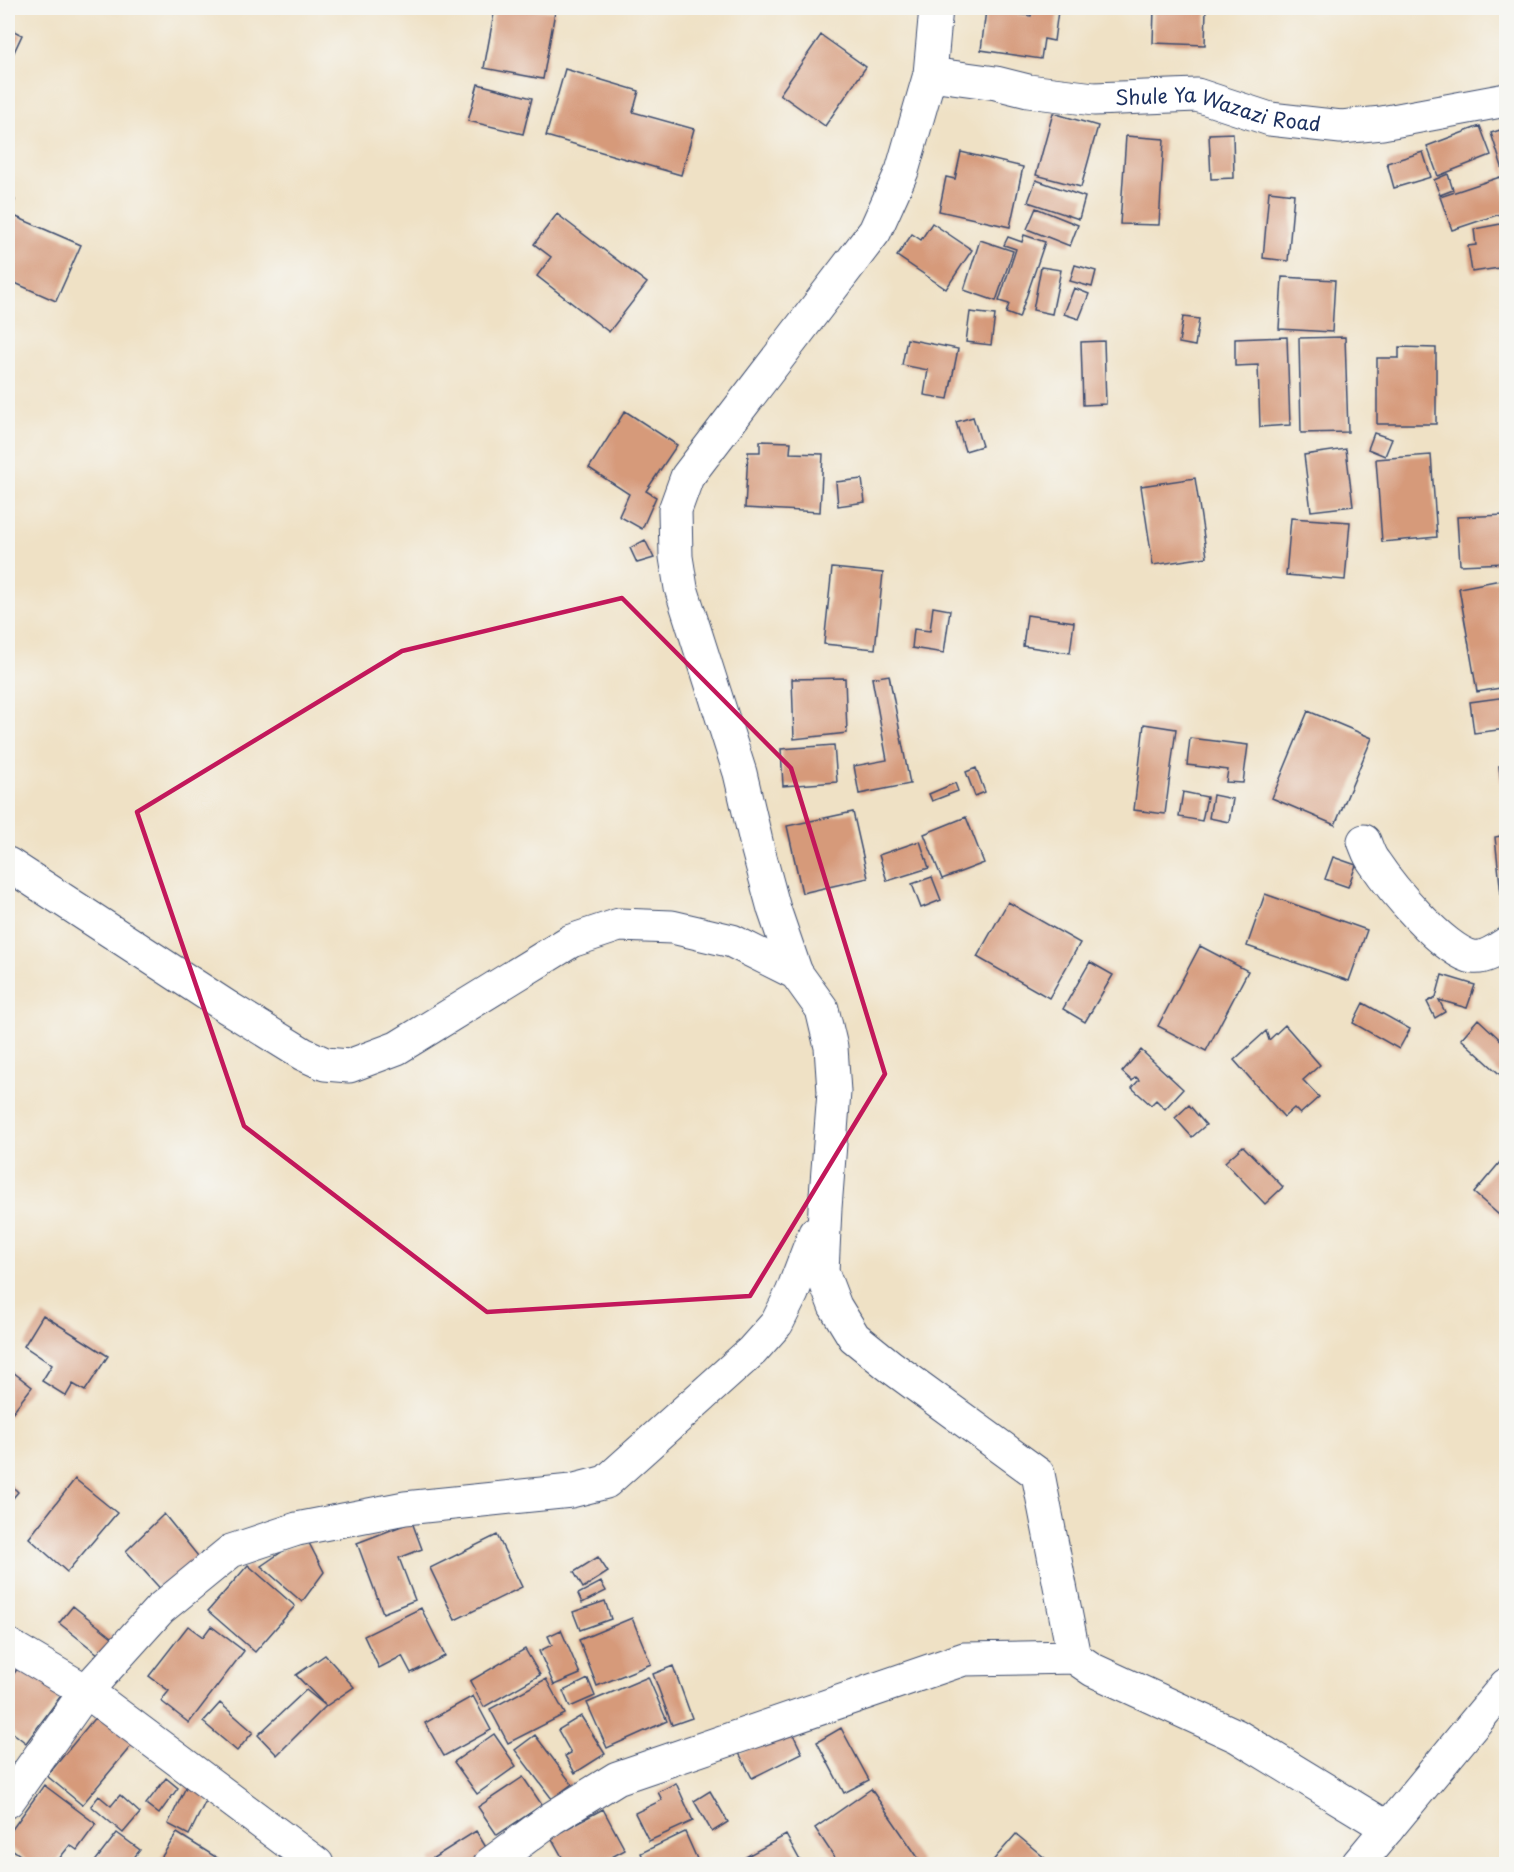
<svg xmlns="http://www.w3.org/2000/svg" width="1514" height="1872" font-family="'Playpen Sans',sans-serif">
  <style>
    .building { fill: #d69a7a }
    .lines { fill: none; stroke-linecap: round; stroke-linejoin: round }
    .minor-casing { stroke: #3b4a6d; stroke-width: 35 }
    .tertiary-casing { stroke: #3b4a6d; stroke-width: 35 }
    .minor { stroke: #fff; stroke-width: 33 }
    .tertiary { stroke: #fff; stroke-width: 33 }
    .marked { fill: none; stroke: #c2185b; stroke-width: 4.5; stroke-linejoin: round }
    .labels { text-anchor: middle; stroke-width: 4.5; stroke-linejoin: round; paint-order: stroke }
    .street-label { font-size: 20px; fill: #1b2f5e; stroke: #f6f6f2 }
  </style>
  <rect width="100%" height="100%" fill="#f6f6f2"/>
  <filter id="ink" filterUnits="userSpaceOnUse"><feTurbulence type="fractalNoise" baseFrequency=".0167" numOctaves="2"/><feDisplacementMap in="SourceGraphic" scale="12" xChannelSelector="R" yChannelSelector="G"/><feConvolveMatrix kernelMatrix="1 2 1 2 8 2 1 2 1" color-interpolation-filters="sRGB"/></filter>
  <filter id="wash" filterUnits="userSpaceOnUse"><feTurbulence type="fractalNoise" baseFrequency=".008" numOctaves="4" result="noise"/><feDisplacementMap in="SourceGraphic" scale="24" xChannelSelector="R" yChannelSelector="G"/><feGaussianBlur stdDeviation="1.35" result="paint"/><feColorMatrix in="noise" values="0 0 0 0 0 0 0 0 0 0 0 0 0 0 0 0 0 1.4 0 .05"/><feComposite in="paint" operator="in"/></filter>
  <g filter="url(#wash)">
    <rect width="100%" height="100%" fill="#efe1c5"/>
    <g id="blocks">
      <path class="building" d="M495,8H529L555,12L543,79L484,68Z
        M1033,8L1058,11L1054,41L1044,39L1041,59L981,50L986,10L1031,16Z
        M1154,8H1206L1205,45L1153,43Z
        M8,28L22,35L8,65Z
        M821,35L866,67L825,126L780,94Z
        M565,69L639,91L633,112L694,129L681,175L546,136Z
        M478,84L532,98L523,134L468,121Z
        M1053,113L1098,126L1081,187L1036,175Z
        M1480,126L1491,155L1438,176L1427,146Z
        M1506,128V179L1491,133Z
        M1233,133L1234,178L1211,179L1209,134Z
        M1126,136L1164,139L1159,225L1120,224Z
        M961,152L1023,167L1010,227L939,211L946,177L955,179Z
        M1423,152L1431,177L1394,188L1387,163Z
        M1448,174L1453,190L1440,195L1434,180Z
        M1500,177L1506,196V212L1452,230L1440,197Z
        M1036,180L1085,197L1079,219L1028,202Z
        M1269,191L1294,194L1288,261L1263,258Z
        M8,198L15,200L8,219Z
        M1036,208L1078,225L1070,246L1027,229Z
        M557,214L647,283L609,332L537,276L551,257L534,244Z
        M14,216L81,245L56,301L8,280V231Z
        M932,223L972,250L946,289L897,256L912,234L921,240Z
        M1506,223V267L1472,272L1468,246L1476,245L1474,229Z
        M1024,235L1045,242L1019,318L1006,313L1009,304L999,301L1016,249L1004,245L1008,237L1022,242Z
        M980,240L1013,251L996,301L964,290Z
        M1075,265L1096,271L1092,287L1070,281Z
        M1041,267L1061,270L1052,314L1033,310Z
        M1282,277L1335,280L1332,332L1279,329Z
        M1074,288L1089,294L1079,319L1064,314Z
        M970,312L995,315L991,345L966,342Z
        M1183,317L1199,319L1195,346L1179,343Z
        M1287,337L1290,425L1260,427L1258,365L1235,366V339Z
        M1345,337L1348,432L1301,433L1299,338Z
        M907,339L958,349L948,399L924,395L928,370L902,365Z
        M1104,341L1106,404L1083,405L1081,342Z
        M1399,347L1436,348V424H1377V358H1399Z
        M625,411L677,445L646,491L656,497L642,529L619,516L629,494L589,468Z
        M973,417L982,446L965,451L956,422Z
        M1374,433L1392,439L1385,456L1368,449Z
        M760,441L791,442L790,453L823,454L820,512L745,508L748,452H760Z
        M1346,449L1353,506L1311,511L1304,455Z
        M1431,455L1437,537L1382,542L1376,459Z
        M1195,478L1207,557L1153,565L1141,486Z
        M862,479L865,502L838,506L836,482Z
        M1506,515V563L1460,565L1457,517Z
        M1291,518L1350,522L1345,580L1286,575Z
        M645,540L654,558L637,563L630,548Z
        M832,568L883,573L875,649L824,644Z
        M1506,579V687L1477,692L1459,588Z
        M933,607L950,610L944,653L912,648L914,629L930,631Z
        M1027,615L1074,622L1070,653L1023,646Z
        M889,675L910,784L859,794L854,766L887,760L872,678Z
        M845,678L847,733L794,739L792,679Z
        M1506,697V729L1474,733L1470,702Z
        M1308,711L1372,738L1335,825L1272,798Z
        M1144,724L1176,729L1165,814L1134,810Z
        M1190,738L1248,745L1243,783L1226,782L1228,770L1187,765Z
        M834,745L837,782L783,786L781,749Z
        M1506,765V817H1505L1499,766Z
        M976,768L985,792L975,796L966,772Z
        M955,783L958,791L932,801L929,794Z
        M1183,792L1207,797L1202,821L1179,817Z
        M1213,795L1233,799L1229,822L1209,818Z
        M853,812L868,878L802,893L787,826Z
        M966,817L984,863L942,879L924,834Z
        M1506,835V904H1502L1495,837Z
        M920,841L929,868L887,881L879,855Z
        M1333,857L1356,865L1348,887L1325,879Z
        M932,877L941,900L921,908L912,884Z
        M1265,894L1367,930L1349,981L1247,946Z
        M1008,902L1080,943L1049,998L977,957Z
        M1200,946L1248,971L1206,1051L1158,1026Z
        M1090,962L1113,975L1085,1022L1063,1009Z
        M1442,975L1475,985L1467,1008L1439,1000L1445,1012L1435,1018L1427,1002L1436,997Z
        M1363,1003L1410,1029L1399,1049L1353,1023Z
        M1478,1019L1506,1045V1080L1461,1039Z
        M1285,1025L1320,1065L1303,1080L1319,1097L1300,1114L1294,1108L1284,1117L1234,1060L1266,1031L1269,1040Z
        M1141,1050L1183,1089L1165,1109L1156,1100L1151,1105L1132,1088L1139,1080L1136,1077L1132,1081L1122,1072Z
        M1189,1105L1206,1125L1192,1137L1175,1118Z
        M1243,1146L1283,1187L1265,1204L1225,1162Z
        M1506,1155V1221L1474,1193Z
        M43,1315L108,1356L85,1391L73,1384L66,1396L42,1381L52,1365L24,1346Z
        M13,1372L32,1387L8,1418V1379Z
        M75,1479L117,1513L67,1572L29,1538Z
        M8,1482L18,1492L8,1504Z
        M164,1514L198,1556L186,1576L166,1595L126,1551Z
        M412,1522L422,1549L399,1558L415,1600L383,1613L357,1543Z
        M497,1535L522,1587L455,1620L430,1568Z
        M309,1543L324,1572L302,1602L261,1566L286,1549Z
        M598,1557L608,1572L583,1588L574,1572Z
        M248,1565L295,1606L255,1652L208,1611Z
        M601,1582L606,1591L582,1603L578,1594Z
        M605,1601L611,1619L580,1630L573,1612Z
        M73,1606L117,1641L103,1658L59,1623Z
        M421,1608L445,1656L411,1673L402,1656L379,1668L364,1636Z
        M632,1618L651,1664L597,1686L579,1640Z
        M188,1626L203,1637L211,1626L244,1651L189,1723L161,1701L169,1691L149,1676Z
        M561,1630L580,1674L554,1685L539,1651L552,1645L548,1636Z
        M525,1649L540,1675L484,1707L470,1681Z
        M325,1655L354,1687L326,1706L296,1675Z
        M22,1662L63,1693L26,1743L8,1729V1682Z
        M673,1666L692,1718L672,1725L653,1674Z
        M648,1677L667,1721L607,1748L587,1703Z
        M546,1679L565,1714L508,1743L490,1709Z
        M588,1679L595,1696L570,1707L563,1691Z
        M306,1690L326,1706L277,1755L258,1735Z
        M473,1696L491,1730L444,1756L425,1723Z
        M220,1703L253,1732L237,1751L203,1722Z
        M101,1710L136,1740L82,1805L47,1776Z
        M581,1716L605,1754L575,1773L565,1756L571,1753L558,1730Z
        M841,1728L869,1780L844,1793L817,1742Z
        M792,1732L802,1753L752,1778L739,1753Z
        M494,1734L516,1766L477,1794L454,1762Z
        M535,1735L572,1784L552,1799L515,1750Z
        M191,1777L212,1788L189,1835L168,1824Z
        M523,1777L542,1805L497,1835L478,1807Z
        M166,1778L178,1788L159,1814L146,1804Z
        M676,1783L693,1821L649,1841L635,1813L662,1800L658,1792Z
        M44,1785L96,1824L77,1850L70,1845L55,1864H32L8,1846V1835Z
        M871,1789L921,1862L917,1864H839L815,1828Z
        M710,1791L728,1822L712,1832L694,1801Z
        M120,1795L140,1813L123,1833L91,1806L99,1796L111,1806Z
        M603,1809L625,1850L599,1864H566L551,1837Z
        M476,1831L492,1857L480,1864H433L430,1860Z
        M685,1832L697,1859L687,1864H646L641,1853Z
        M117,1833L140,1850L129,1864H93Z
        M177,1833L227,1864H157Z
        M1016,1834L1052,1864H990Z
        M786,1835L802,1864H742L740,1860Z"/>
    </g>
  </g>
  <g filter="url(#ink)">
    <use href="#blocks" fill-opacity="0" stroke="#3b4a6d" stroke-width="1.5"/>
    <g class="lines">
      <defs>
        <g id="minor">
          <path id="s1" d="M930,74L996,83L1028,91L1094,99L1197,95L1270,119L1341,127L1382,123L1506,100"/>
          <path d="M1364,841C1367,848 1369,856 1374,862C1390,886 1444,952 1473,957C1485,959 1497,950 1506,944"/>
          <path d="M8,864L227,1007L303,1054L325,1064L349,1066L397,1048L571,941L619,925L672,927L732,941L796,973L822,1009L831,1047L834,1092L825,1208L822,1272L835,1306L854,1337L890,1366L1038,1474L1074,1657"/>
          <path d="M796,973L774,909L758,850L740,773L681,588L676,557L675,510L687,477L875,231L902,171L930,74L936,8"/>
          <path d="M8,1645L86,1691L317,1864"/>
          <path d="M8,1801L86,1691L160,1609L231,1551L297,1529L405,1508L571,1491L606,1482L752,1351L777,1323L792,1293L815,1233"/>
          <path d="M490,1864L552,1818L617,1778L964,1659L1074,1657L1093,1670L1237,1736L1388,1828"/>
        </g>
        <path id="tertiary" d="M1358,1864L1506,1685"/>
      </defs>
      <use href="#minor" class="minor-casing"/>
      <use href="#tertiary" class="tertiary-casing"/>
      <use href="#minor" class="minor"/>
      <use href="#tertiary" class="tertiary"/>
    </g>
  </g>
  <path class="marked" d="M622,598L791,768L885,1074L750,1296L487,1312L244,1126L137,812L402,651Z"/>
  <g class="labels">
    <g class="street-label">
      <text dy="7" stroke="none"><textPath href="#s1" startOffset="292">Shule Ya Wazazi Road</textPath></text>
    </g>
  </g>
  <rect width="1514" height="1872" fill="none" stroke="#f6f6f2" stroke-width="30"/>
</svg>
